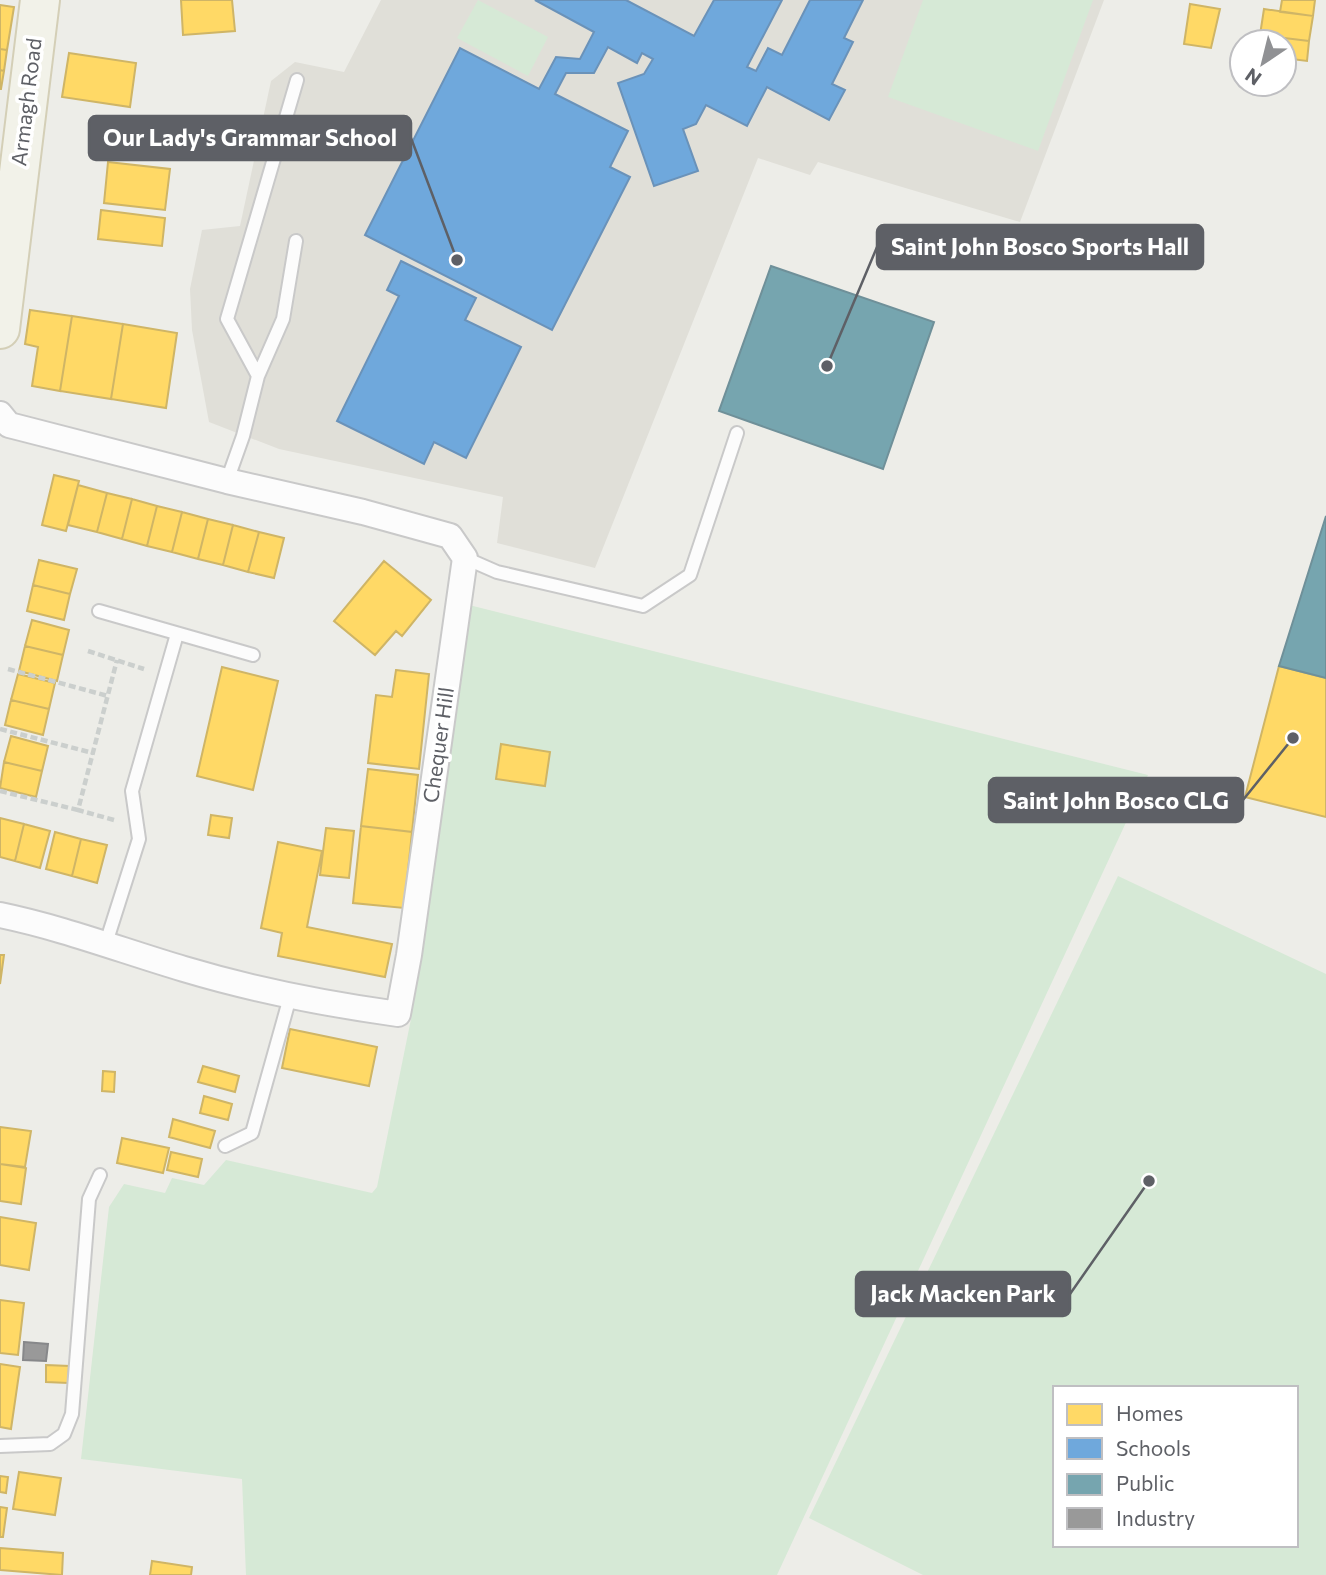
<svg xmlns="http://www.w3.org/2000/svg" width="1326" height="1575" font-family="Commissioner,sans-serif">
  <style>
    .education { fill: #e0dfd8 }
    .green { fill: #d6e9d6; fill-rule: evenodd }
    .homes { fill: #ffd966; stroke: #cfb566; stroke-width: 2 }
    .schools { fill: #6fa8dc; stroke: #6a92b9; stroke-width: 2 }
    .public { fill: #76a5af; stroke: #6f9099; stroke-width: 2 }
    .industry { fill: #999; stroke: #87888a; stroke-width: 2 }
    .lines { fill: none; stroke-linecap: round; stroke-linejoin: round }
    .lane-casing { stroke: #c9c9c9; stroke-width: 16 }
    .street-casing { stroke: #c9c9c9; stroke-width: 28 }
    .primary-casing { stroke: #d4cfb7; stroke-width: 42 }
    .path { stroke: #cbcfcd; stroke-width: 4.5; stroke-dasharray: 7 3.5; stroke-linecap: butt }
    .lane { stroke: #fcfcfc; stroke-width: 12 }
    .street { stroke: #fcfcfc; stroke-width: 24 }
    .primary { stroke: #f2f2e9; stroke-width: 38 }
    .labels { text-anchor: middle; stroke-width: 7; stroke-linejoin: round; paint-order: stroke }
    .street-label { font-size: 21px; fill: #5e6066; stroke: #fff }
    .leader { fill: none; stroke: #5e6066; stroke-width: 2.5 }
    .callout-dot { fill: #5e6066; stroke: #fff; stroke-width: 2.5 }
    .callout { fill: #5e6066; stroke: #5e6066; stroke-width: 2.5 }
    .callout-label { font-size: 23px; text-anchor: middle; font-weight: bold; fill: #fff }
  </style>
  <rect width="100%" height="100%" fill="#edede8"/>
  <path class="education" d="M381,0H1104L1020,222L818,162L810,175L758,158L595,568L497,543L503,497L279,449L209,422L192,330L190,289L202,230L240,226L271,81L295,62L344,72Z"/>
  <path class="green" d="M478,0L548,37L528,76L457,38Z
    M923,0H1093L1038,151L888,97Z
    M469,605L1148,775L777,1575H246L242,1479L81,1459L109,1207L124,1184L165,1193L172,1178L204,1185L226,1160L372,1193L377,1187L411,1019Z
    M1118,876L1326,974V1575H923L809,1518ZM1055,1388H1296V1545H1055Z"/>
  <path class="homes" d="M181,0H232L235,31L183,35Z
    M1282,0H1315L1313,16L1280,12Z
    M1190,4L1220,9L1211,48L1184,44Z
    M0,5L14,7L7,50L0,49Z
    M1264,9L1313,16L1309,41L1260,35Z
    M1260,35L1309,41L1307,61L1284,58V42H1259Z
    M0,49L7,50L4,71L0,70Z
    M69,53L136,63L130,107L62,97Z
    M0,70L4,71L1,89H0Z
    M108,162L170,169L165,210L104,203Z
    M101,210L165,218L162,246L98,239Z
    M30,310L72,316L60,391L32,386L38,347L25,344Z
    M72,316L123,324L111,399L60,391Z
    M123,324L177,333L166,408L111,399Z
    M54,475L79,481L66,531L42,525Z
    M78,485L107,493L97,532L68,525Z
    M107,493L132,499L122,539L97,532Z
    M132,499L157,506L147,546L122,539Z
    M157,506L182,512L172,552L147,546Z
    M182,512L208,519L198,559L172,552Z
    M208,519L233,525L223,565L198,559Z
    M233,525L259,532L248,572L223,565Z
    M259,532L284,538L274,578L248,572Z
    M39,560L77,569L70,594L33,585Z
    M384,561L431,600L402,636L396,631L375,655L334,621Z
    M33,585L70,594L64,620L27,611Z
    M32,620L69,630L63,655L25,646Z
    M25,646L63,655L57,681L19,671Z
    M1279,666L1326,678V817L1245,797Z
    M222,667L278,681L253,790L197,776Z
    M396,670L429,674L419,769L368,763L376,695L392,697Z
    M18,674L55,683L49,709L11,700Z
    M11,700L49,709L43,735L5,725Z
    M11,736L48,746L42,771L4,762Z
    M501,744L550,752L545,786L496,779Z
    M4,762L42,771L36,797L0,788Z
    M368,769L418,775L412,832L361,826Z
    M211,815L232,818L229,838L208,835Z
    M0,818L24,824L15,861L0,857Z
    M24,824L50,831L40,868L15,861Z
    M361,826L412,832L404,908L353,903Z
    M326,828L354,831L349,878L320,875Z
    M55,832L81,839L72,876L46,869Z
    M81,839L107,845L97,883L72,876Z
    M278,842L322,851L307,927L392,944L385,977L278,956L282,933L261,928Z
    M0,955H4L0,984Z
    M290,1029L377,1047L369,1086L282,1068Z
    M203,1066L239,1076L235,1092L198,1082Z
    M103,1071L115,1072L114,1092L102,1091Z
    M204,1096L232,1104L228,1120L200,1113Z
    M173,1119L215,1131L210,1148L169,1137Z
    M0,1127L31,1131L25,1167L0,1164Z
    M122,1138L169,1148L163,1173L117,1163Z
    M171,1152L202,1159L198,1177L167,1170Z
    M0,1164L26,1168L21,1204L0,1201Z
    M0,1217L36,1223L29,1270L0,1265Z
    M0,1300L24,1303L18,1355L0,1353Z
    M0,1364L20,1367L11,1429L0,1427Z
    M46,1365L69,1366L68,1383L46,1382Z
    M19,1472L61,1478L55,1515L13,1509Z
    M0,1476L8,1477L6,1493L0,1492Z
    M0,1507L7,1508L3,1537H0Z
    M0,1548L63,1553L62,1575L0,1570Z
    M152,1561L192,1567L191,1575H150Z"/>
  <path class="schools" d="M535,0H626L694,36L714,0H782L747,67L756,71L768,48L782,55L810,0H863L844,38L853,42L832,84L845,90L829,120L767,87L747,126L706,105L696,124L683,129L698,171L654,186L618,83L644,74L653,59L642,53L637,63L608,47L594,73H566L555,94L628,131L610,167L630,177L552,330L365,235L460,48L539,89L556,57L580,59L594,32Z
    M401,261L476,298L465,320L521,347L466,458L434,442L424,464L337,421L399,296L387,290Z"/>
  <path class="public" d="M771,266L934,322L883,469L719,411Z
    M1326,516V678L1279,666Z"/>
  <path class="industry" d="M24,1342L48,1344L46,1361L23,1360Z"/>
  <g class="lines">
    <defs>
      <path id="lane" d="M258,376L227,319L297,80
        M227,481L243,436L258,376L283,319L296,241
        M465,558L497,572L643,606L690,575L737,433
        M99,611L253,655
        M106,943L139,839L132,791L177,634
        M225,1146L252,1133L290,997
        M0,1446L50,1444L64,1434L72,1414L89,1199L100,1175"/>
      <path id="street" d="M0,414L9,425L17,427L227,481L363,512L450,536L465,558L409,955L398,1014C326,1004 254,990 184,969C123,951 63,928 0,915"/>
      <path id="primary" d="M0,329L40,0"/>
    </defs>
    <use href="#lane" class="lane-casing"/>
    <use href="#street" class="street-casing"/>
    <use href="#primary" class="primary-casing"/>
    <path class="path" d="M88,651L144,669
      M8,669L108,696
      M0,729L93,753
      M0,791L78,810
      M114,820L78,810L117,660"/>
    <use href="#lane" class="lane"/>
    <use href="#street" class="street"/>
    <use href="#primary" class="primary"/>
  </g>
  <g class="labels">
    <g class="street-label">
      <text transform="translate(27 102) rotate(-83)" y="7">Armagh Road</text>
      <text transform="translate(439 745) rotate(-82)" y="7">Chequer Hill</text>
    </g>
  </g>
  <path class="leader" d="M457 260L411 138M827 366L877 247M1293 738L1243 800M1149 1181L1070 1294"/>
  <g class="callout-dot">
    <circle cx="457" cy="260" r="7"/>
    <circle cx="827" cy="366" r="7"/>
    <circle cx="1293" cy="738" r="7"/>
    <circle cx="1149" cy="1181" r="7"/>
  </g>
  <g class="callout">
    <rect x="89" y="116" width="322" height="44" rx="7"/>
    <rect x="877" y="225" width="326" height="44" rx="7"/>
    <rect x="989" y="778" width="254" height="44" rx="7"/>
    <rect x="856" y="1272" width="214" height="44" rx="7"/>
  </g>
  <g class="callout-label">
    <text x="250" y="146">Our Lady's Grammar School</text>
    <text x="1040" y="255">Saint John Bosco Sports Hall</text>
    <text x="1116" y="809">Saint John Bosco CLG</text>
    <text x="963" y="1302">Jack Macken Park</text>
  </g>
  <rect x="1053" y="1386" width="245" height="161" fill="#ffffff" stroke="#bfbfc2" stroke-width="2"/>
  <rect x="1067" y="1404" width="35" height="21" fill="#ffd966" stroke="#bfbfc2" stroke-width="2"/>
  <text x="1116" y="1421" font-size="21" fill="#5e6066">Homes</text>
  <rect x="1067" y="1438" width="35" height="21" fill="#6fa8dc" stroke="#bfbfc2" stroke-width="2"/>
  <text x="1116" y="1456" font-size="21" fill="#5e6066">Schools</text>
  <rect x="1067" y="1474" width="35" height="21" fill="#76a5af" stroke="#bfbfc2" stroke-width="2"/>
  <text x="1116" y="1491" font-size="21" fill="#5e6066">Public</text>
  <rect x="1067" y="1508" width="35" height="21" fill="#999999" stroke="#bfbfc2" stroke-width="2"/>
  <text x="1116" y="1526" font-size="21" fill="#5e6066">Industry</text>
  <g transform="translate(1263 63) rotate(215)"><circle r="33" fill="#ffffff" stroke="#bfbfc2" stroke-width="2"/>
  <path d="M0-5L12 26L0 18L-12 26Z" fill="#909194"/>
  <text y="-10" font-size="19" font-weight="bold" text-anchor="middle" fill="#5e6066">N</text>
  </g>
</svg>
